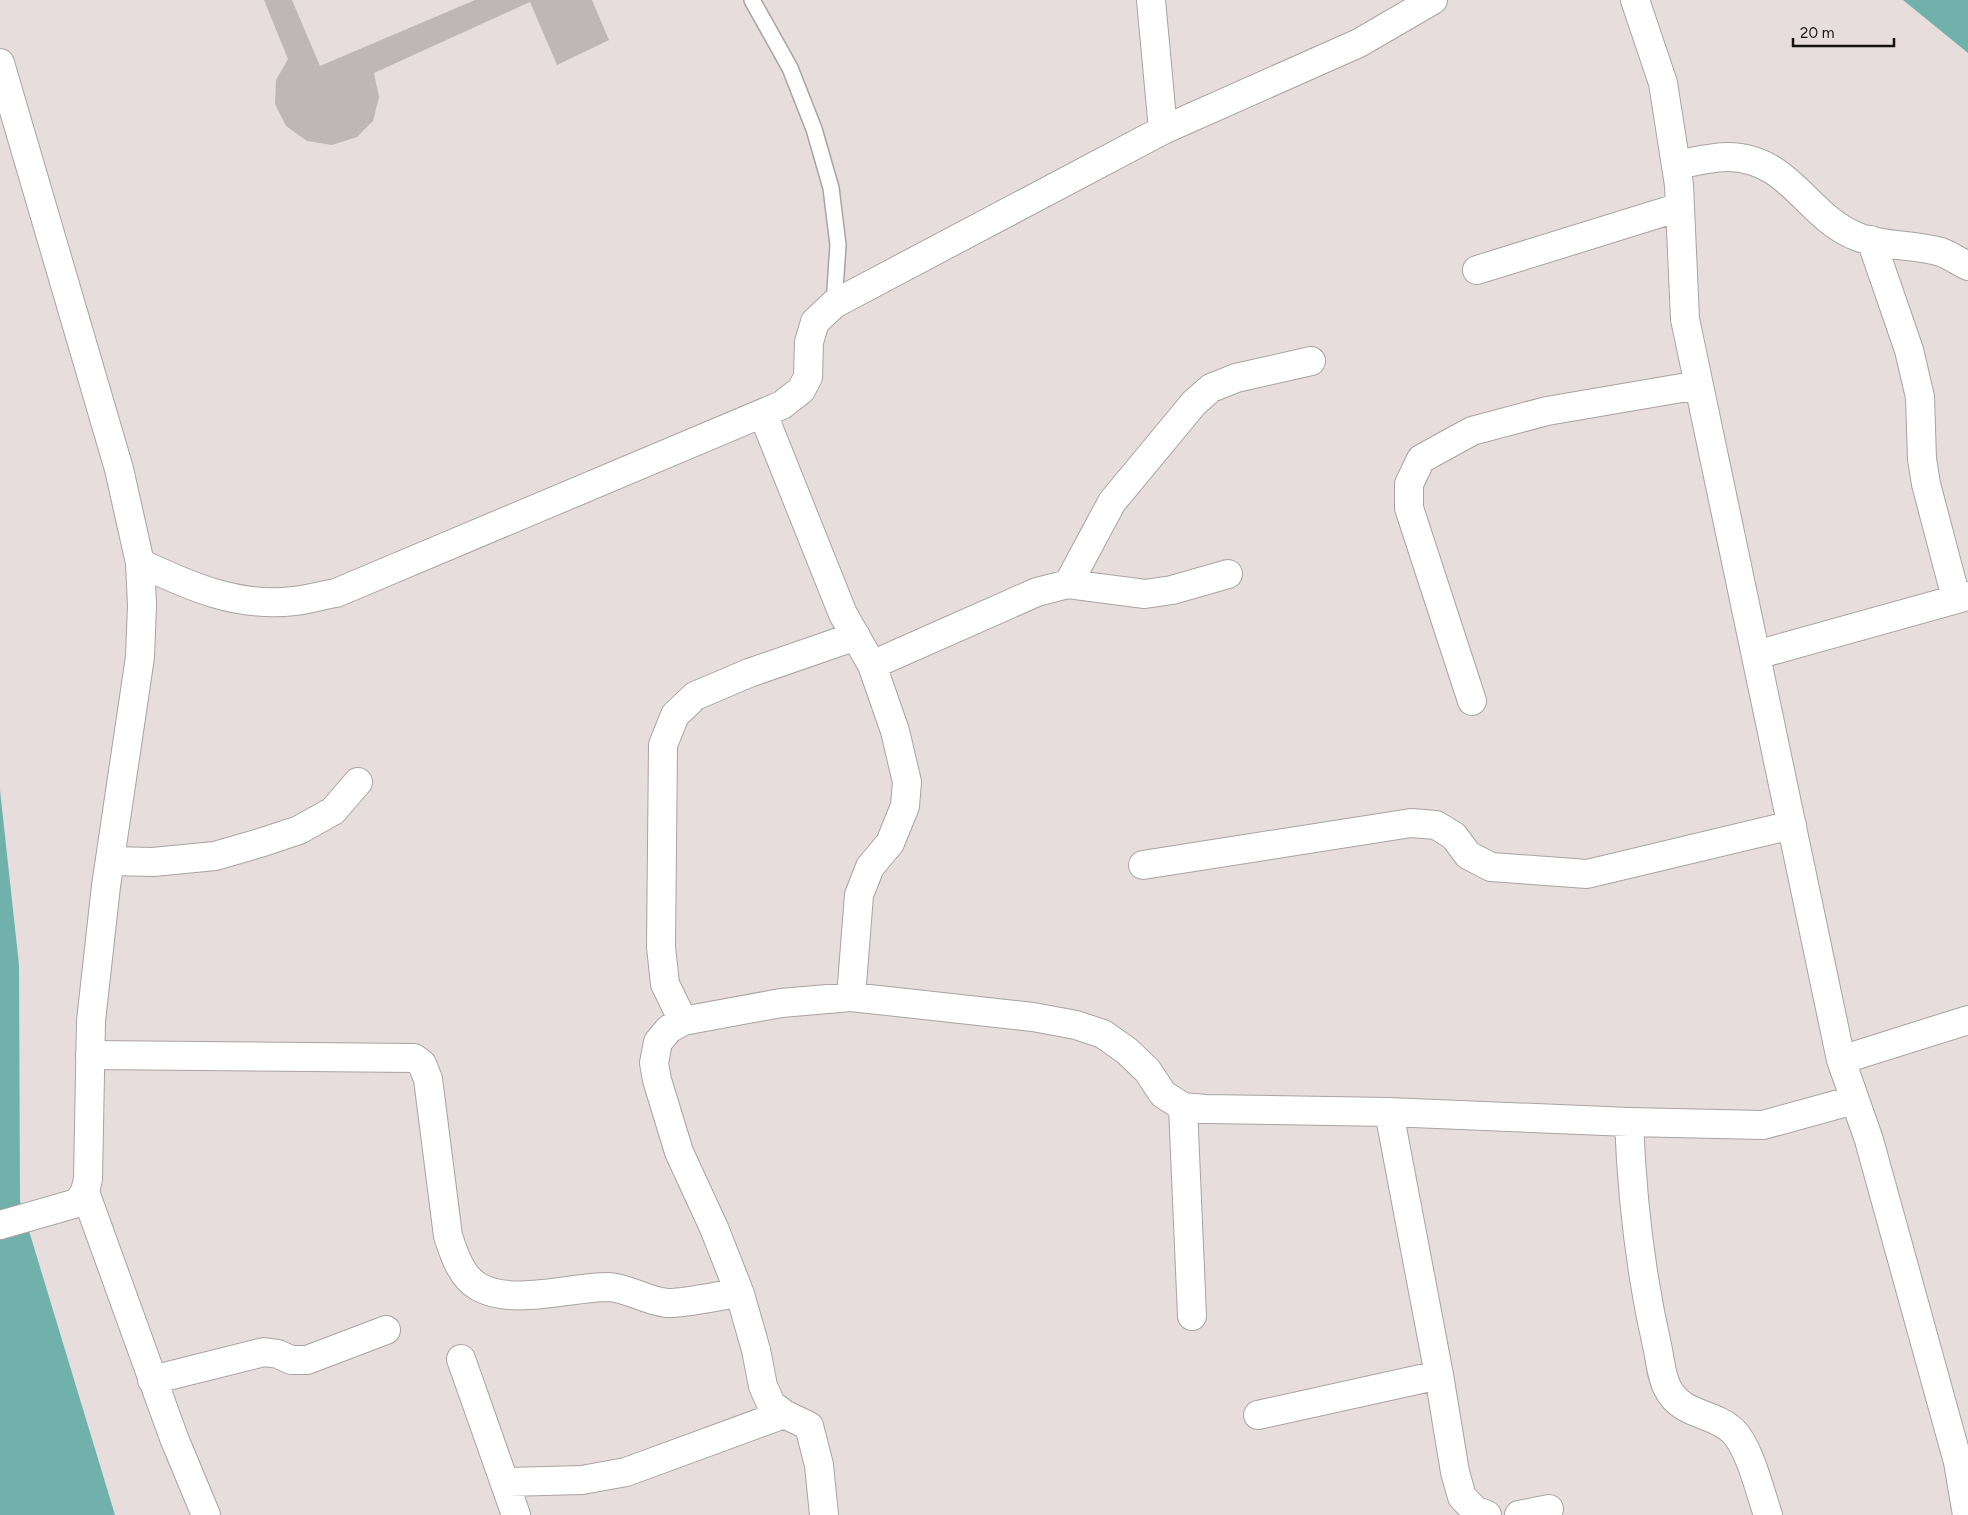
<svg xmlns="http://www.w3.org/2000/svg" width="1968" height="1515" font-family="Figtree,sans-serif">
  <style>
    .water { fill: #70b1ac }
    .building { fill: #bfb6b6 }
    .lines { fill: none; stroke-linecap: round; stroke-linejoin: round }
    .service-casing { stroke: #aba2a2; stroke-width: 18 }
    .minor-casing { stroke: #aba2a2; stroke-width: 30 }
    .tertiary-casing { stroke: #aba2a2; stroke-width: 30 }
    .service { stroke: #fff; stroke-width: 15 }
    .minor { stroke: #fff; stroke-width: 28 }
    .tertiary { stroke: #fff; stroke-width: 28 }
  </style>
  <rect width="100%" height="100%" fill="#e7dddd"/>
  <path class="water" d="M1903,0H1968V53Z
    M0,790L19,965L20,1201L115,1515H0Z"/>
  <path class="building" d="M264,0H292L320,66L475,0H592L609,40L557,65L530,2L374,73L379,97L373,121L357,137L332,145L307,141L286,126L275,104L276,80L288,59Z"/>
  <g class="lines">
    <defs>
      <path id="service" d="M752,0L790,68L814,129L831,188L838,245L834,304"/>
      <path id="minor" d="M1151,0L1163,130
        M1635,0L1663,83L1679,185L1685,319L1841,1060L1869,1140L1958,1462L1967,1515
        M1676,165C1693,162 1711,157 1728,157C1791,158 1806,217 1858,237C1884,247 1914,244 1941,252C1950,255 1959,262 1968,266
        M1871,240L1909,350L1920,397L1922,459L1926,484L1956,598
        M1477,270L1680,207
        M763,414L843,614L872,665L895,731L907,782L905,806L890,843L870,867L859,895L851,997
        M140,563C189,586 238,608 294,601C308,600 322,595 336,593L782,405L801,390L808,377L809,342L815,322L834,304L1163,130L1359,43L1433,0
        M1068,584L1112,502L1194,403L1211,388L1236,378L1311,361
        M1756,655L1968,596
        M872,665L1037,592L1068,584L1145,594L1172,590L1228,574
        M1472,701L1409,508V484L1421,459L1472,431L1547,411L1699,385
        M110,861L153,862L215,856L263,842L299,830L333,811L358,782
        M1143,865L1411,823L1436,825L1454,836L1468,855L1491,867L1587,874L1792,825
        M683,1021L665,984L661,947L663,745L675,715L695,696L749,673L856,636
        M90,1055L414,1058L422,1064L428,1079L448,1236C454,1254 461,1277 479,1287C513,1306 571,1287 608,1287C629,1288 646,1301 667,1303C682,1304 722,1295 739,1293
        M1841,1060L1968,1020
        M1183,1107L1192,1316
        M1389,1112L1439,1375L1455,1472L1462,1497L1475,1510L1487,1515
        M1629,1122C1632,1198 1640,1271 1657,1345C1660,1358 1661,1377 1668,1389C1682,1416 1713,1412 1733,1431C1750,1448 1760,1492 1768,1515
        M85,1192L174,1438L206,1515
        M461,1359L516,1515
        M152,1380L264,1352L278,1354L291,1360H307L386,1330
        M1258,1415L1439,1375
        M506,1482L582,1480L626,1472L784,1414
        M824,1515L819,1465L809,1426L784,1414L771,1404L763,1386L756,1350L740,1294L714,1228L679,1152L657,1080L654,1063L658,1042L669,1029L683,1021L781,1003L851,997L1033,1017L1076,1025L1103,1034L1127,1051L1147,1070L1163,1094L1183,1107L1205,1109L1389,1112L1629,1122L1763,1125L1854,1100
        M1519,1515L1549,1509"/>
      <path id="tertiary" d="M0,63L119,469L140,563L142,605L140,657L106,886L91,1021L88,1179L85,1192L77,1203L0,1225"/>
    </defs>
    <use href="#service" class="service-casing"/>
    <use href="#minor" class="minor-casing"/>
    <use href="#tertiary" class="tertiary-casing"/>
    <use href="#service" class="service"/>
    <use href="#minor" class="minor"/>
    <use href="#tertiary" class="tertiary"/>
  </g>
  <path d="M1793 38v8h101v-8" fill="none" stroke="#151211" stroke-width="2.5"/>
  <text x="1800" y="38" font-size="15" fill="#151211" stroke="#e7dddd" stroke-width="4" paint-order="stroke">20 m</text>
</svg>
